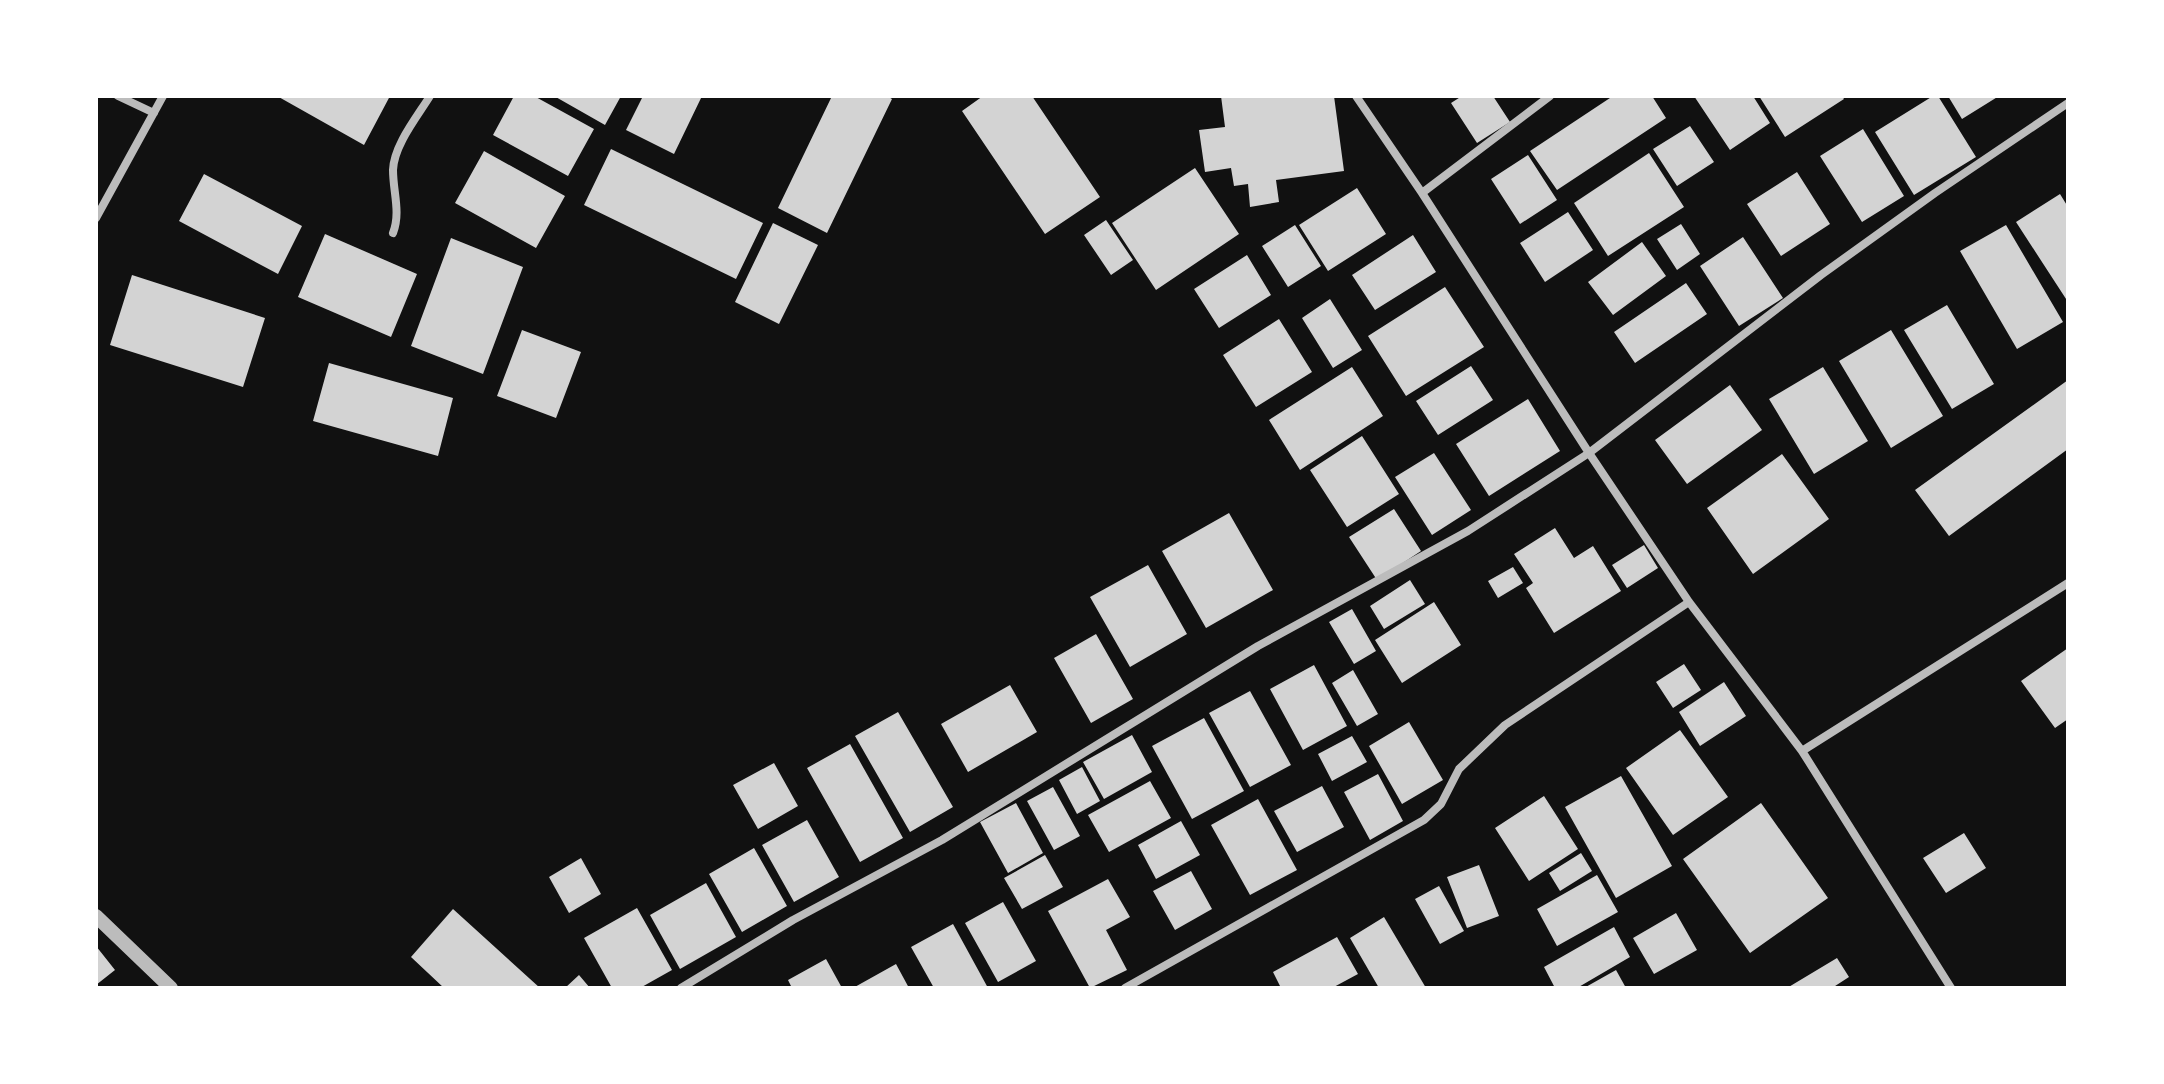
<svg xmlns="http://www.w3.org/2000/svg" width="2164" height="1084" font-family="'Alegreya Sans',sans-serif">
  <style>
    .building { fill: #d3d3d3 }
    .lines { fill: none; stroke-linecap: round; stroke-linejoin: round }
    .minor { stroke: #bcbcbc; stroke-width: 8 }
    .tertiary { stroke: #bcbcbc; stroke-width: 14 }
  </style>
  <rect width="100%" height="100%" fill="#111"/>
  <path class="building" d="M277,96H390L364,145Z
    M514,96H534L594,129L568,176L493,135Z
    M554,96H621L605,125Z
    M643,96H702L674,154L626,130Z
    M832,96H887L892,99L827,233L778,208Z
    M983,96H1032L1100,197L1045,234L962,111Z
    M1221,96H1334L1344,171L1276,180L1279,202L1250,207L1248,184L1234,186L1231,168L1205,172L1199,130L1225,127Z
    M1462,96H1493L1510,122L1477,143L1451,103Z
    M1613,96H1652L1666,118L1557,190L1530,151Z
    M1694,96H1753L1770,123L1730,150Z
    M1759,96H1842L1844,99L1785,137Z
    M1933,96H1938L1976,157L1914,195L1875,132Z
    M1948,96H1999L1962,119Z
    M1690,126L1714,162L1677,186L1653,149Z
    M1863,129L1904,196L1862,222L1820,156Z
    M611,149L763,223L736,279L584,205Z
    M484,151L565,196L536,248L455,203Z
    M1649,153L1684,207L1608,256L1574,203Z
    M1528,155L1557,200L1520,224L1491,179Z
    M1195,168L1239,234L1156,290L1112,223Z
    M1797,172L1830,224L1781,256L1747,204Z
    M204,174L302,226L278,274L179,221Z
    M1357,188L1386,234L1328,271L1299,225Z
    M2060,194L2068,207V302L2016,222Z
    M1568,212L1593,250L1545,282L1520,243Z
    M1106,220L1133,260L1111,275L1084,235Z
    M773,223L818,245L779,324L735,302Z
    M1681,224L1700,254L1677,270L1657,239Z
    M1295,225L1321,266L1288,287L1262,246Z
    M2006,225L2063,322L2017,349L1960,251Z
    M325,234L417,274L391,337L298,297Z
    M1413,235L1436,272L1375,310L1352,275Z
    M1743,237L1783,298L1739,326L1700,266Z
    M451,238L523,267L483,374L411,346Z
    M1642,242L1666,276L1613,315L1588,282Z
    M1247,255L1271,295L1219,328L1194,289Z
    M132,275L265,318L243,387L110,345Z
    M1686,283L1707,314L1635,363L1614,332Z
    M1445,287L1484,347L1406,396L1368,336Z
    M1330,299L1362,350L1333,368L1302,318Z
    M1947,305L1994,384L1952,409L1904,330Z
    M1279,319L1312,372L1256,407L1223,355Z
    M522,330L581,352L556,418L497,396Z
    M1891,330L1943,416L1891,448L1839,361Z
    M329,363L453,398L438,456L313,421Z
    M1471,366L1493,400L1438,435L1416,401Z
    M1352,367L1383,416L1300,470L1269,420Z
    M1823,367L1868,441L1814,474L1769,399Z
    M2068,380V449L1949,536L1915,490Z
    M1730,385L1762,430L1687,484L1655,440Z
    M1528,399L1560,451L1489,496L1456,444Z
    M1362,436L1399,494L1347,527L1310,470Z
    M1434,453L1471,510L1432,535L1395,477Z
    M1782,454L1829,519L1753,574L1707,508Z
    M1394,509L1421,551L1377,580L1349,537Z
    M1229,513L1273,590L1206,628L1162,551Z
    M1555,528L1574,558L1593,546L1621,591L1554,633L1526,588L1533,583L1514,554Z
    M1644,545L1658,568L1627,588L1612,565Z
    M1148,565L1187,634L1130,667L1090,597Z
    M1513,567L1523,583L1498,598L1488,581Z
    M1410,580L1425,604L1384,629L1370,606Z
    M1434,602L1461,645L1402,683L1375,640Z
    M1352,609L1376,651L1354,664L1329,622Z
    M1096,634L1133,699L1091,723L1054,658Z
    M2068,648V719L2055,728L2021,681Z
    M1684,664L1701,690L1673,708L1656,682Z
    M1314,665L1347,726L1303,750L1270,689Z
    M1353,670L1378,714L1357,726L1332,683Z
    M1724,682L1746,716L1700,746L1679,712Z
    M1010,685L1037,732L968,772L941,724Z
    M1250,691L1291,765L1250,787L1209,713Z
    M898,712L953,807L910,832L855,736Z
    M1204,718L1244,791L1192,819L1152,746Z
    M1409,722L1443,780L1402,804L1369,746Z
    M1680,730L1728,797L1673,835L1626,768Z
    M1132,735L1152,772L1104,799L1083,762Z
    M1352,736L1367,762L1332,781L1318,754Z
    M850,744L903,838L860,862L807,768Z
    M774,763L798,806L758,829L733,785Z
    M1082,767L1100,801L1077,814L1059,780Z
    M1378,774L1403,821L1370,840L1344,792Z
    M1621,776L1672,866L1616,898L1565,807Z
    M1150,781L1171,818L1109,852L1088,815Z
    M1322,786L1344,827L1297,852L1274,811Z
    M1053,787L1080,836L1054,850L1027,801Z
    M1544,796L1578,849L1529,881L1495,828Z
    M1258,799L1297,870L1250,895L1211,825Z
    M1016,803L1043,853L1008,873L980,822Z
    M1761,803L1828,898L1750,953L1683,859Z
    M807,820L839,877L794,902L762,845Z
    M1181,821L1200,855L1156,879L1138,845Z
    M1964,833L1986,868L1946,893L1923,858Z
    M754,848L787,906L742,932L709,874Z
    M1581,853L1592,871L1560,891L1549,873Z
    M1045,855L1063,887L1022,909L1004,878Z
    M581,858L601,894L569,913L549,877Z
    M1479,865L1499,916L1467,928L1447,877Z
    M1191,871L1212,909L1175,930L1153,891Z
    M1597,875L1618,912L1557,946L1537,909Z
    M1108,879L1130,917L1106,930L1127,970L1090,988L1048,911Z
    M706,883L736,937L680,969L650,915Z
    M1439,886L1464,931L1440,944L1415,899Z
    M1003,902L1036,961L998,982L965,923Z
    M637,908L672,970L640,988H612L584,938Z
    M453,909L540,988H444L411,957Z
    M1676,913L1697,950L1654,974L1633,938Z
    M1384,917L1426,988H1379L1350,938Z
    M953,924L988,988H934L911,947Z
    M1614,927L1630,957L1577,988H1555L1544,967Z
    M1337,937L1358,974L1332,988H1281L1273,972Z
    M96,946L115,970L96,985Z
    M1837,958L1849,977L1832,988H1787Z
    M826,959L842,988H792L788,980Z
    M896,964L909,988H853Z
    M1616,970L1626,988H1584Z
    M579,975L590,988H565Z"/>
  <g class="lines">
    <path class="minor" d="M118,96L154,113
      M1356,96L1422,193L1589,453L1689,602L1802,751L1951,988
      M1422,193L1550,96
      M96,218L163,96
      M393,233C401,212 393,192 393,170C394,145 417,117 430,96
      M1802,751L2068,583
      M681,988L793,920L942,840L1258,646L1468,531L1589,453L1821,275L1935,193L2068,103
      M1125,988L1424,820L1441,804L1459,769L1505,725L1689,602"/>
    <path class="tertiary" d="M96,916L171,988"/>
  </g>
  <rect width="2164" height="1084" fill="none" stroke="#ffffff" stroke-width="196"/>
</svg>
